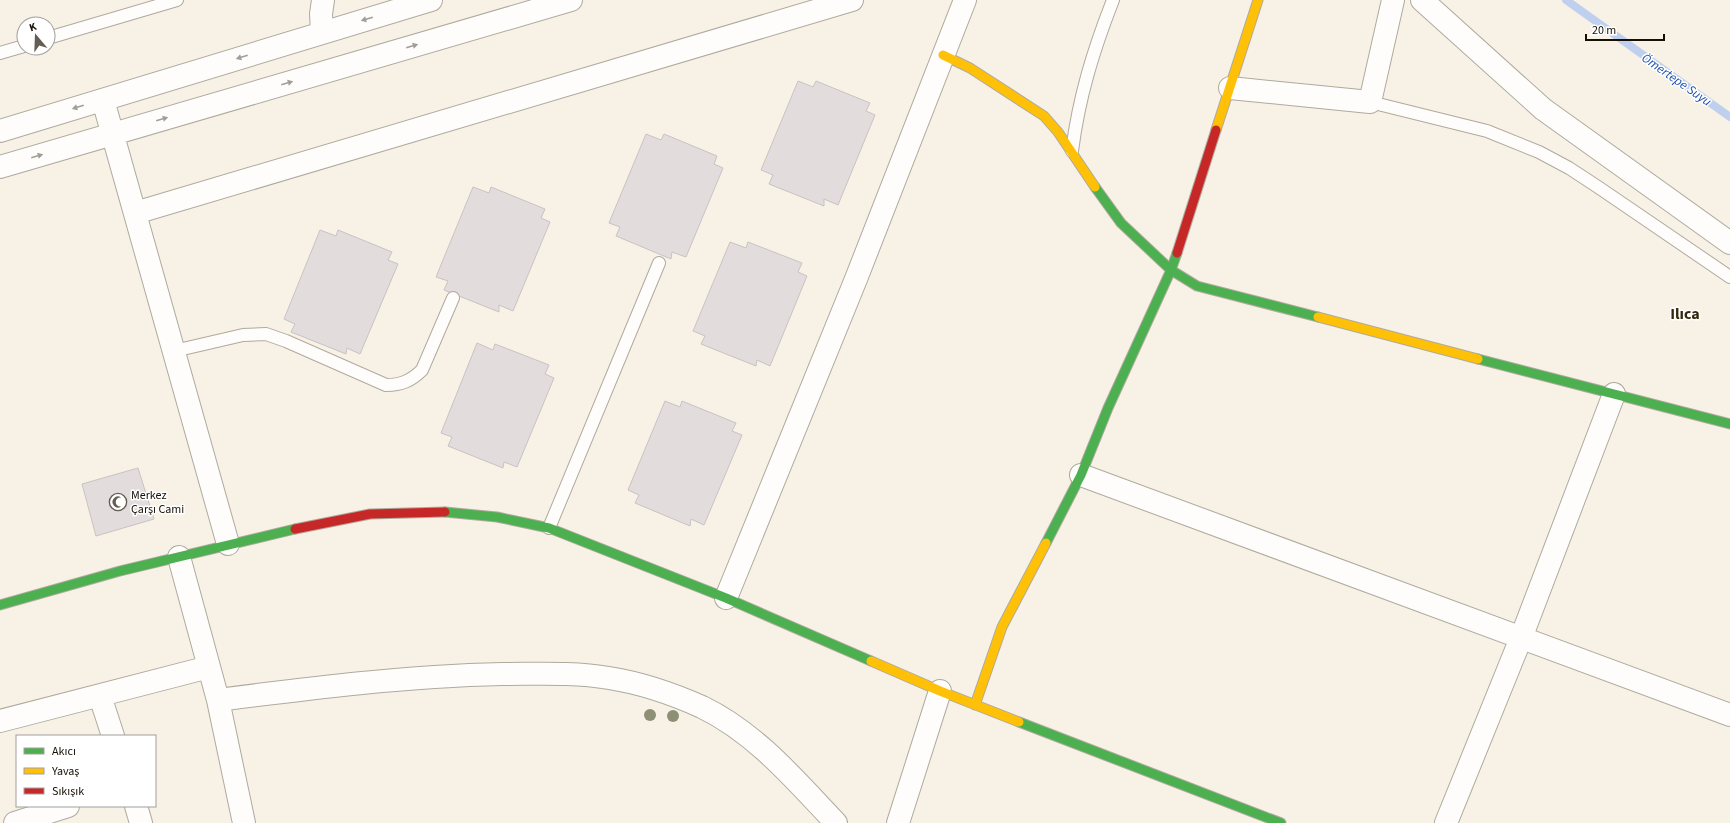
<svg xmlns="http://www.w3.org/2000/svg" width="1730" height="823" font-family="'Source Sans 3',sans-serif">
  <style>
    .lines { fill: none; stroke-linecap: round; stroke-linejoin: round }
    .stream { stroke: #bed0ee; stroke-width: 8 }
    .building { fill: #e2dcdc; stroke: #c9c2c3 }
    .lane-casing { stroke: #afaa9e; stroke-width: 14 }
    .street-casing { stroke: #afaa9e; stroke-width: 24 }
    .fast-casing { stroke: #afaa9e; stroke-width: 11 }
    .slow-casing { stroke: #afaa9e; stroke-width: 11 }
    .jam-casing { stroke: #afaa9e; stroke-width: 11 }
    .lane { stroke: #fefdfb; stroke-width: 12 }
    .street { stroke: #fefdfb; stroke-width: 22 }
    .fast { stroke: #4caf50; stroke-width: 9 }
    .slow { stroke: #ffc107; stroke-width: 9 }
    .jam { stroke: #c62828; stroke-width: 9 }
    .tree { fill: #8e9075 }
    .oneway { fill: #a19e99 }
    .labels { text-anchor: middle; stroke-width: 3; stroke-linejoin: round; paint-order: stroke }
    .poi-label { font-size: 12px; fill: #150f05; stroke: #fff; text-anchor: start }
    .water-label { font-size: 13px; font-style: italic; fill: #1d50a9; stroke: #fff }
    .district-label { font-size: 16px; font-weight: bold; fill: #35290d; stroke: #fff }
  </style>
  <rect width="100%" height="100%" fill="#f7f1e6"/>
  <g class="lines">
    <path class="stream" d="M1566,0L1730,117"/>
  </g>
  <path class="building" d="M798,81L813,87L816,81L870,103L866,111L875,115L838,205L824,199V206L769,184L773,175L761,170Z
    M646,134L661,140L664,134L717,156L714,164L723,168L686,257L672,252L671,259L616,236L620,227L609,223Z
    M473,187L489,193L491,187L545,209L541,218L550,222L513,311L499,305V312L444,290L448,281L436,277Z
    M320,230L336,236L338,230L392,252L388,260L398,264L360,354L347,348L346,354L291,332L295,324L284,319Z
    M730,242L746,248L748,242L802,263L798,272L807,276L770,366L757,360L756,366L701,344L705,336L693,331Z
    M477,343L493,350L495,344L549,365L545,374L554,378L517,467L504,462L503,468L448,446L452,437L441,433Z
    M665,401L680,407L682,401L736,423L732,431L742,435L704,525L691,519L690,526L635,503L639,495L628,490Z
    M138,468L154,519L96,536L82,484Z"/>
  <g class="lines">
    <defs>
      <path id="lane" d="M48,38L177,0
        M0,53L24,46
        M1370,102L1487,131L1539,152L1569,168L1598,187L1730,277
        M1072,151C1079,97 1093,51 1113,0
        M174,351L243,335L266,334L286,341L386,385C401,385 411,381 422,370L453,298
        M549,528L659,263"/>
      <path id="street" d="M1422,0L1543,109L1730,243
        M322,32L321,14L323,0
        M1230,88L1370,102L1393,0
        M103,100L228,544
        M0,131L431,0
        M0,167L571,0
        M135,213L852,0
        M1081,475L1730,715
        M179,557L218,700L244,823
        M726,598L856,279L965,0
        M100,696L113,736
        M218,700C312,688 407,676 502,674C538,674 574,672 609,678C641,683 673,694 702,707C756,733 796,781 836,823
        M0,721L209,667
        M136,806L141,823
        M15,823L68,806
        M898,823L940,691
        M1446,823L1521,638L1614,394"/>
      <path id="fast" d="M1095,187L1121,223L1171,270L1197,286L1318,317
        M1478,359L1730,424
        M445,512L497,517L549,528L726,598L871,661
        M1046,543L1081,475L1108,408L1171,270L1177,253
        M0,605L120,571L295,529
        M1019,722L1281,823"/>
      <path id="slow" d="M943,55L970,68L1044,116L1058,132L1095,187
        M1216,130L1258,0
        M1318,317L1478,359
        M871,661L940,691L1019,722
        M975,705L1002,627L1046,543"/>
      <path id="jam" d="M1177,253L1216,130
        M295,529L370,514L445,512"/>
    </defs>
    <use href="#lane" class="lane-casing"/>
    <use href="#street" class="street-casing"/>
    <use href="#fast" class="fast-casing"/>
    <use href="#slow" class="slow-casing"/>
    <use href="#jam" class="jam-casing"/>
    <use href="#lane" class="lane"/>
    <use href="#street" class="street"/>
    <use href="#fast" class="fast"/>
    <use href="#slow" class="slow"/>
    <use href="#jam" class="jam"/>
  </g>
  <g class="tree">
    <circle cx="650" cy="715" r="6"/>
    <circle cx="673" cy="716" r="6"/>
  </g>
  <defs><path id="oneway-solid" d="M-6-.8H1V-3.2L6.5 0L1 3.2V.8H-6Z"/></defs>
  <g class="oneway">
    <use href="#oneway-solid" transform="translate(367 19) rotate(164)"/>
    <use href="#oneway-solid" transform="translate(412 46) rotate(-16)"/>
    <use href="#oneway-solid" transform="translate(242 57) rotate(163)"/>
    <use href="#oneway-solid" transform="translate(287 83) rotate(-16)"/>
    <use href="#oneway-solid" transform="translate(78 107) rotate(163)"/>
    <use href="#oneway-solid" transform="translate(162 119) rotate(-16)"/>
    <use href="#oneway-solid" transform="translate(37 156) rotate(-16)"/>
  </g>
  <defs>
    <symbol id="mosque-ring" viewBox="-11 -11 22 22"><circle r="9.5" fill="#fff" stroke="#645e54" stroke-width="1.5"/><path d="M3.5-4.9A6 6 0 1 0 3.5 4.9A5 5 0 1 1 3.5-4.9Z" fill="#645e54"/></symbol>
  </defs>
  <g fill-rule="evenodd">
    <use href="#mosque-ring" x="108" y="492" width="20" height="20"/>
  </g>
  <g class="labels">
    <g class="poi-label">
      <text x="131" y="499">Merkez<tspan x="131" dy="14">Çarşı Cami</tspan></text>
    </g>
    <g class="water-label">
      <text transform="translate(1677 79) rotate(35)" y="5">Ömertepe Suyu</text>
    </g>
    <g class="district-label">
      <text x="1685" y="319">Ilıca</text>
    </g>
  </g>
  <rect x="16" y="735" width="140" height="72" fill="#ffffff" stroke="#a19f9b"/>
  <rect x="24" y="748" width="20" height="6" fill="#4caf50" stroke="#a19f9b"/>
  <text x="52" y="755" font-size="12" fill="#150f05">Akıcı</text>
  <rect x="24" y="768" width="20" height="6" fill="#ffc107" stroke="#a19f9b"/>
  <text x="52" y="775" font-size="12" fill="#150f05">Yavaş</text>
  <rect x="24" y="788" width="20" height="6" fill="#c62828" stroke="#a19f9b"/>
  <text x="52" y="795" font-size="12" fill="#150f05">Sıkışık</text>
  <g transform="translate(36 36) rotate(341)"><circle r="19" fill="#ffffff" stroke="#a19f9b"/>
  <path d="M0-3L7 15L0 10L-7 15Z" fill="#645e54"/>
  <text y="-6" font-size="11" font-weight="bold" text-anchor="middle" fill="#150f05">K</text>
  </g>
  <path d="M1586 34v6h78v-6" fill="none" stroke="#150f05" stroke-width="2"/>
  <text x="1592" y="34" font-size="12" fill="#150f05" stroke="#ffffff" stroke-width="3" paint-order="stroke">20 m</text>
</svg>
